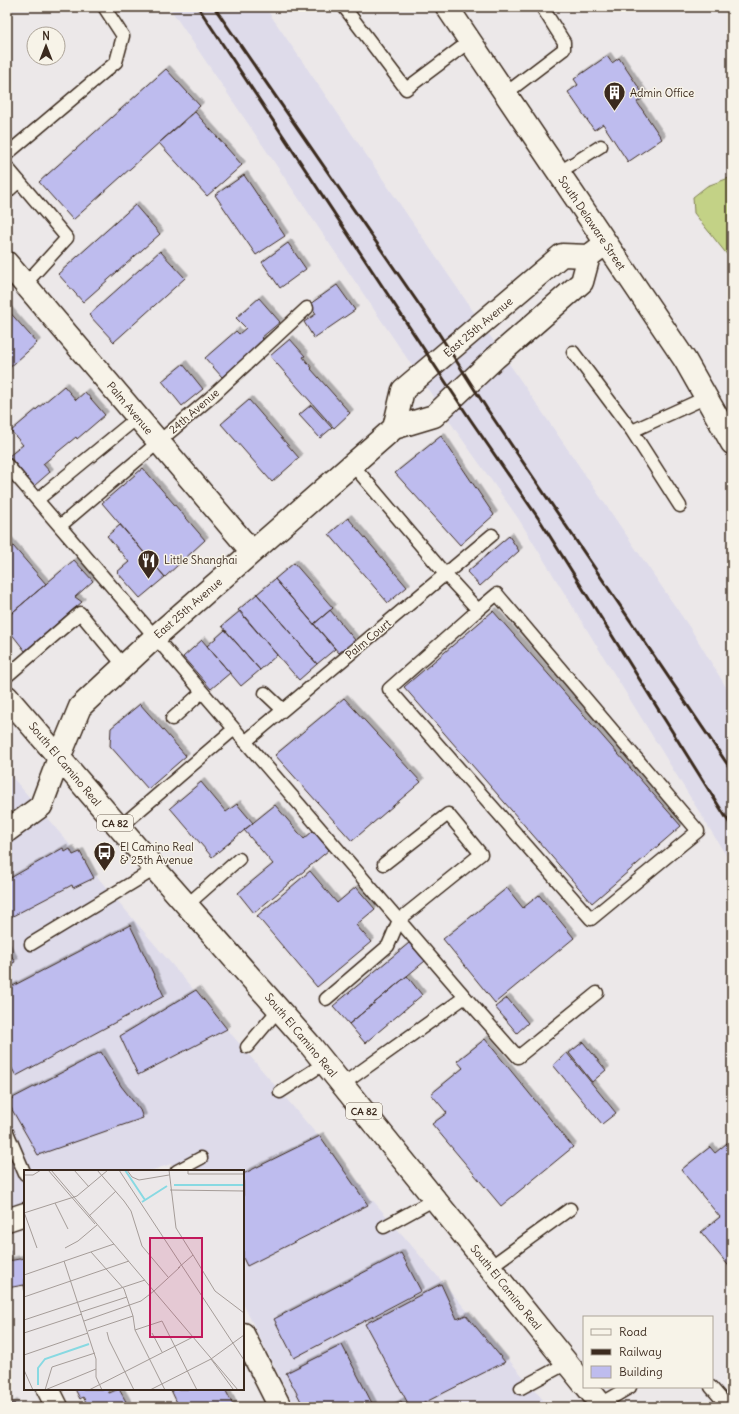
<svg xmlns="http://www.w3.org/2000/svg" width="739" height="1414" font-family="Delius,sans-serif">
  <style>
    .built { fill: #dedbea }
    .grass { fill: #c3d286; stroke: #7f7e52 }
    .building { fill: #bebcee; stroke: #3b2a1e; filter: url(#shadow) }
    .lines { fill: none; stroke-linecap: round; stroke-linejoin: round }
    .lane-casing { stroke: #3b2a1e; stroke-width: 15 }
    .street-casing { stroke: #3b2a1e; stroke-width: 25 }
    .secondary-casing { stroke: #3b2a1e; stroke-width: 25 }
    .primary-casing { stroke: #3b2a1e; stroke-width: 25 }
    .lane { stroke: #f7f3e8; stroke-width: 12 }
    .street { stroke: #f7f3e8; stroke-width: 22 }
    .secondary { stroke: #f7f3e8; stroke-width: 22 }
    .primary { stroke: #f7f3e8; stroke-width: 22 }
    .rail { stroke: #3b2a1e; stroke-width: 3 }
    .labels { text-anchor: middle; stroke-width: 3; stroke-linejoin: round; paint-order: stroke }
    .shield { fill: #f7f3e8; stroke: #73665b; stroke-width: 1 }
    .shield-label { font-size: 10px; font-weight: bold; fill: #3b2a1e }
    .poi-label { font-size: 11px; fill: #3b2a1e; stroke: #f7f3e8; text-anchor: start }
    .street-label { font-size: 11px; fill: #3b2a1e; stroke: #f7f3e8 }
    .inset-river { fill: none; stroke: #88d9e2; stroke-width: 2 }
    .inset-road { fill: none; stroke: #a59c98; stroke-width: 1 }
    .view { fill: #c2185b; fill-opacity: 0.15; stroke: #c2185b; stroke-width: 2 }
    .inset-edge { fill: none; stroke: #3b2a1e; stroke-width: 2 }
  </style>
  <defs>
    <filter id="shadow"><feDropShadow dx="3.5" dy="-3.5" stdDeviation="0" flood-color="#0004"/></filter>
  </defs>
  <rect width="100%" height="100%" fill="#ece8e9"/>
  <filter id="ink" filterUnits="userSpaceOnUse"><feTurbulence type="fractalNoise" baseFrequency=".025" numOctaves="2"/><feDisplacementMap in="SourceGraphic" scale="8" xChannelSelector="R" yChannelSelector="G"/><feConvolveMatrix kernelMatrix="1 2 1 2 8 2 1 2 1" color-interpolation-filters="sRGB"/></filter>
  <g filter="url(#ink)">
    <path class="built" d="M169,7H265L692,631L732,697V865L518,518L457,432Z
      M7,771L549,1407H295L243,1304V1171H175L171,1164L150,1171H25V1214L7,1220Z"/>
    <path class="grass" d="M729,178L732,179V257H729L694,213L693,197L707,186Z"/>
    <path class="building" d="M607,56L612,63L619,58L645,97L637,102L662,139L628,162L603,124L594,130L568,92L578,85L574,79Z
      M166,69L200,106L73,220L39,182Z
      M195,112L242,165L207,196L159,143Z
      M244,175L285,236L256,255L215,195Z
      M135,205L160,234L83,302L58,274Z
      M288,243L306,269L280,288L262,262Z
      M160,251L185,278L114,342L89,315Z
      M337,285L355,310L314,338L304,322L316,314L310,304Z
      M259,298L280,322L261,338L264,341L222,377L205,358L236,331L239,334L246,328L236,318Z
      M7,309L37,343L7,370Z
      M290,339L305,356L303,357L312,368L311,369L350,413L334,428L270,356Z
      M183,364L203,389L182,406L162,381Z
      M64,386L76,400L85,392L105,415L77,439L76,437L43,464L50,472L34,486L9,456L23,445L11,431Z
      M249,400L299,458L272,482L221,424Z
      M311,405L332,428L320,438L299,415Z
      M441,436L494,515L460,545L395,473Z
      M143,468L205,540L165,577L102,503Z
      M348,518L407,587L388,603L329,534Z
      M120,525L165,577L140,598L117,572L129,562L107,536Z
      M509,536L519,551L480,586L467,572Z
      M7,539L46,584L7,617Z
      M74,560L93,581L75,597L82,602L25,651L7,628V617Z
      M294,563L333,608L314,624L275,579Z
      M275,579L335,649L317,664L257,594Z
      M257,594L317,664L299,680L238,610Z
      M330,610L355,640L339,653L314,624Z
      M240,611L277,655L260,670L222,626Z
      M493,611L681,826L592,903L404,687Z
      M225,630L260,670L241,686L207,646Z
      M202,640L230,673L211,689L183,657Z
      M344,698L421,782L352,841L275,755Z
      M140,704L186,756L148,789L110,746L111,728Z
      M201,782L226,812L237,804L253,823L212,857L170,808Z
      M275,805L304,839L313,831L329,850L254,913L238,893L273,864L244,830Z
      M63,848L65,852L70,849L73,855L80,852L94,878L73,888L72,885L7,919V880Z
      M310,871L337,903L356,887L375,909L356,925L371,942L317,987L257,916Z
      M507,888L523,908L539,895L574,938L495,1003L443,939Z
      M130,925L164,996L16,1076L7,1059V989Z
      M409,943L425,961L349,1024L333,1006Z
      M7,948L15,962L7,966Z
      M407,976L422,995L365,1043L349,1024Z
      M196,990L227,1029L138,1075L120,1036Z
      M507,998L528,1023L517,1033L495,1007Z
      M485,1039L573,1147L501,1206L432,1124L447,1113L431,1094L463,1068L457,1061Z
      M583,1042L606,1070L592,1082L569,1053Z
      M101,1052L121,1086L140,1110L143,1118L38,1155L7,1101Z
      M567,1053L616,1113L602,1124L553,1065Z
      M320,1136L368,1205L247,1266L243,1258V1174Z
      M732,1139V1270L701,1232L720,1217L681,1170L710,1147L715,1153Z
      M401,1253L421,1291L294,1358L274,1319Z
      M7,1254L8,1261L25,1258V1290L24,1285L7,1288Z
      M441,1284L457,1319L466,1315L505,1362L416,1407H410L365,1324Z
      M342,1345L374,1407H304L286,1373Z
      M75,1389H108L109,1393L119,1389L129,1407H89L83,1397L80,1399Z
      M173,1389H225L234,1407H179L171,1390Z
      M401,1401L404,1407H390Z
      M14,1403L16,1407H7Z"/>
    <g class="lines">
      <defs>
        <path id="lane" d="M344,7L406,89L470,41
          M505,94L564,49V42L542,7
          M7,154L116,62L123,36L104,7
          M7,167L67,238L25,284
          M558,173L601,146
          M7,192L19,181
          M573,352L632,431L680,506
          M632,431L707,397
          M352,464L445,574L478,610L389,689L591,919L698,831L497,594L478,610
          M7,465L465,997L518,1057L597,993
          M37,500L138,417
          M60,526L210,398L307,308
          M7,676L80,613L124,666
          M265,693L283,710
          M172,719L202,692
          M245,742L492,535
          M119,828L234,729
          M187,905L239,859
          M31,944L155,869
          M326,999L388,946L399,920L481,854L448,814L384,864
          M247,1047L279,1009
          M343,1084L465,997
          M280,1092L325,1063
          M7,1132L25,1174
          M177,1171L201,1158
          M384,1227L435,1199
          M490,1267L570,1209
          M711,1387L724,1402
          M521,1388L567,1363
          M601,1404L630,1387"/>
        <path id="street" d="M7,831L41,806L59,758
          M7,1220L25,1214
          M243,1334L280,1407
          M48,1389L57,1407"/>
        <path id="secondary" d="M447,7L685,360L732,443
          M7,263L252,552
          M394,428L403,390L562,255L589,256
          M59,758L80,707L155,637L394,428L434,416L495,358L582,282L589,256L606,243"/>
        <path id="primary" d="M7,697L155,869L311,1046L584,1384
          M587,1387L603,1407"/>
      </defs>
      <use href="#lane" class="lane-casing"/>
      <use href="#street" class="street-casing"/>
      <use href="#secondary" class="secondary-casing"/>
      <use href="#primary" class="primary-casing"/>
      <use href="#lane" class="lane"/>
      <use href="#street" class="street"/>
      <use href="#secondary" class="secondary"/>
      <use href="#primary" class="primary"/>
      <path class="rail" d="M198,7L470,419L541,522L732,827
        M214,7L436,329L487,409L732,771"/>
    </g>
  </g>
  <defs>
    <symbol id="building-pin" viewBox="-11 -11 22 30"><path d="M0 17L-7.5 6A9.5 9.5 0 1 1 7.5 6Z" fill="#3b2a1e" stroke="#f7f3e8"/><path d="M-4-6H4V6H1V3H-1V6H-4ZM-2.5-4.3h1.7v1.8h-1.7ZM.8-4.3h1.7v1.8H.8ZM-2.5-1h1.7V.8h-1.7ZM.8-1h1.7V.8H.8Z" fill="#fff"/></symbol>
    <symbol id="restaurant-pin" viewBox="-11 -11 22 30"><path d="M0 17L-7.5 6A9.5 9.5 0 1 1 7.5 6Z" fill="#3b2a1e" stroke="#f7f3e8"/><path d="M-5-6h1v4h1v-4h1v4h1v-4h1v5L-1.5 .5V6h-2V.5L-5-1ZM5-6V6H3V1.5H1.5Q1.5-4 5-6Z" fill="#fff"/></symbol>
    <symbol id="bus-pin" viewBox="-11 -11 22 30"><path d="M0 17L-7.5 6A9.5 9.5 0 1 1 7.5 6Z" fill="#3b2a1e" stroke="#f7f3e8"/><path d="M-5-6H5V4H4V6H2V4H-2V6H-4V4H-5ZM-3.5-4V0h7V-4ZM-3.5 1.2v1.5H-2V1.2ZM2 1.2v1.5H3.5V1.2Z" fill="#fff"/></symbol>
  </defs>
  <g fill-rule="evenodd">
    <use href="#building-pin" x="602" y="80" width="25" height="34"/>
    <use href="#restaurant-pin" x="136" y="548" width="25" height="34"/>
    <use href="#bus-pin" x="92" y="840" width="25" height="34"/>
  </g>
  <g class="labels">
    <g class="shield">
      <rect x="97" y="815" width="36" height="16" rx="3"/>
      <rect x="346" y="1103" width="36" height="16" rx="3"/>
    </g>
    <g class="shield-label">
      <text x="115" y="827">CA 82</text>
      <text x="364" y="1115">CA 82</text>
    </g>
    <g class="poi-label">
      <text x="630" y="97">Admin Office</text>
      <text x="164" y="564">Little Shanghai</text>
      <text x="120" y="851">El Camino Real<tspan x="120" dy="13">&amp; 25th Avenue</tspan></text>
    </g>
    <g class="street-label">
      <text transform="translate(592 223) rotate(56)" y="4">South Delaware Street</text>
      <text transform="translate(478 327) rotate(-40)" y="4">East 25th Avenue</text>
      <text transform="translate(130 408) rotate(50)" y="4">Palm Avenue</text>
      <text transform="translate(194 411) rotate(-41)" y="4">24th Avenue</text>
      <text transform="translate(188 608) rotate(-41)" y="4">East 25th Avenue</text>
      <text transform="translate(368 639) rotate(-40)" y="4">Palm Court</text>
      <text transform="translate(65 764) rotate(50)" y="4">South El Camino Real</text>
      <text transform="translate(301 1035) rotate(50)" y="4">South El Camino Real</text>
      <text transform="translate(506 1287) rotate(51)" y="4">South El Camino Real</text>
    </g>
  </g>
  <g transform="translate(24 1170)">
    <rect width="220" height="220" fill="#ece8e9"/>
    <path class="inset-river" d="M101,0L121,30M150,15H220M118,32L143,16M14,215V198L21,189L65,174"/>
    <path class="inset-road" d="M24,0L71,54M27,0L214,220M50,0L65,17M73,0L100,31L107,41L118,76L144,107M95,0L220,190M103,0L108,7L115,10L145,5M145,0L152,58L169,85L154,98M164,0V4H220M0,5H9L17,0M146,20L220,21M31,33L44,59M0,42L13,78M0,43L53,26L84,0M64,47L92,21M41,78L54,71L73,55M67,82L100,119L109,146L111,160L141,220M169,85L191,121L220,143M40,91L72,189V207L78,220M0,105L90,74M130,121L156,97M0,127L105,91M57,142L103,127M0,150L121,110M60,151L117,131L130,121M111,160L138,151L173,220M64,161L109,146M83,162L85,170L110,220M0,163L58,144M128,163L138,182M0,185L64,163M187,189L220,165M187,189L209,219M0,200L9,220M21,220L28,197L71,183M21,220L72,199M65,220L169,167M126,220L187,189"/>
    <path class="view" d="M126,68H178V167H126Z"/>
    <rect width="220" height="220" class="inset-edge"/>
  </g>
  <rect width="739" height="1414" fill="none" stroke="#f7f3e8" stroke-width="24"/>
  <rect x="12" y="12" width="715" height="1390" fill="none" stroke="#3b2a1e" stroke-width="1.5" filter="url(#ink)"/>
  <rect x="583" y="1316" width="130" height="72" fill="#f7f3e8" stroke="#aca397"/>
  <rect x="591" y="1329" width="20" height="6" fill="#f7f3e8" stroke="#aca397"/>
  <text x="619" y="1336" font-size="12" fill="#3b2a1e">Road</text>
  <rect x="591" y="1349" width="20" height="6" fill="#3b2a1e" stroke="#aca397"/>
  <text x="619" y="1356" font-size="12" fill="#3b2a1e">Railway</text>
  <rect x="591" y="1366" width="20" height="12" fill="#bebcee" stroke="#aca397"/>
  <text x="619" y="1376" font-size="12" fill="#3b2a1e">Building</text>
  <g transform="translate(46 46)"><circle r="19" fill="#f7f3e8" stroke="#aca397"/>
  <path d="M0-3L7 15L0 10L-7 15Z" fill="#3b2a1e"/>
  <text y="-6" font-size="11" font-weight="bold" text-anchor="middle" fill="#3b2a1e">N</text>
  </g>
</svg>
